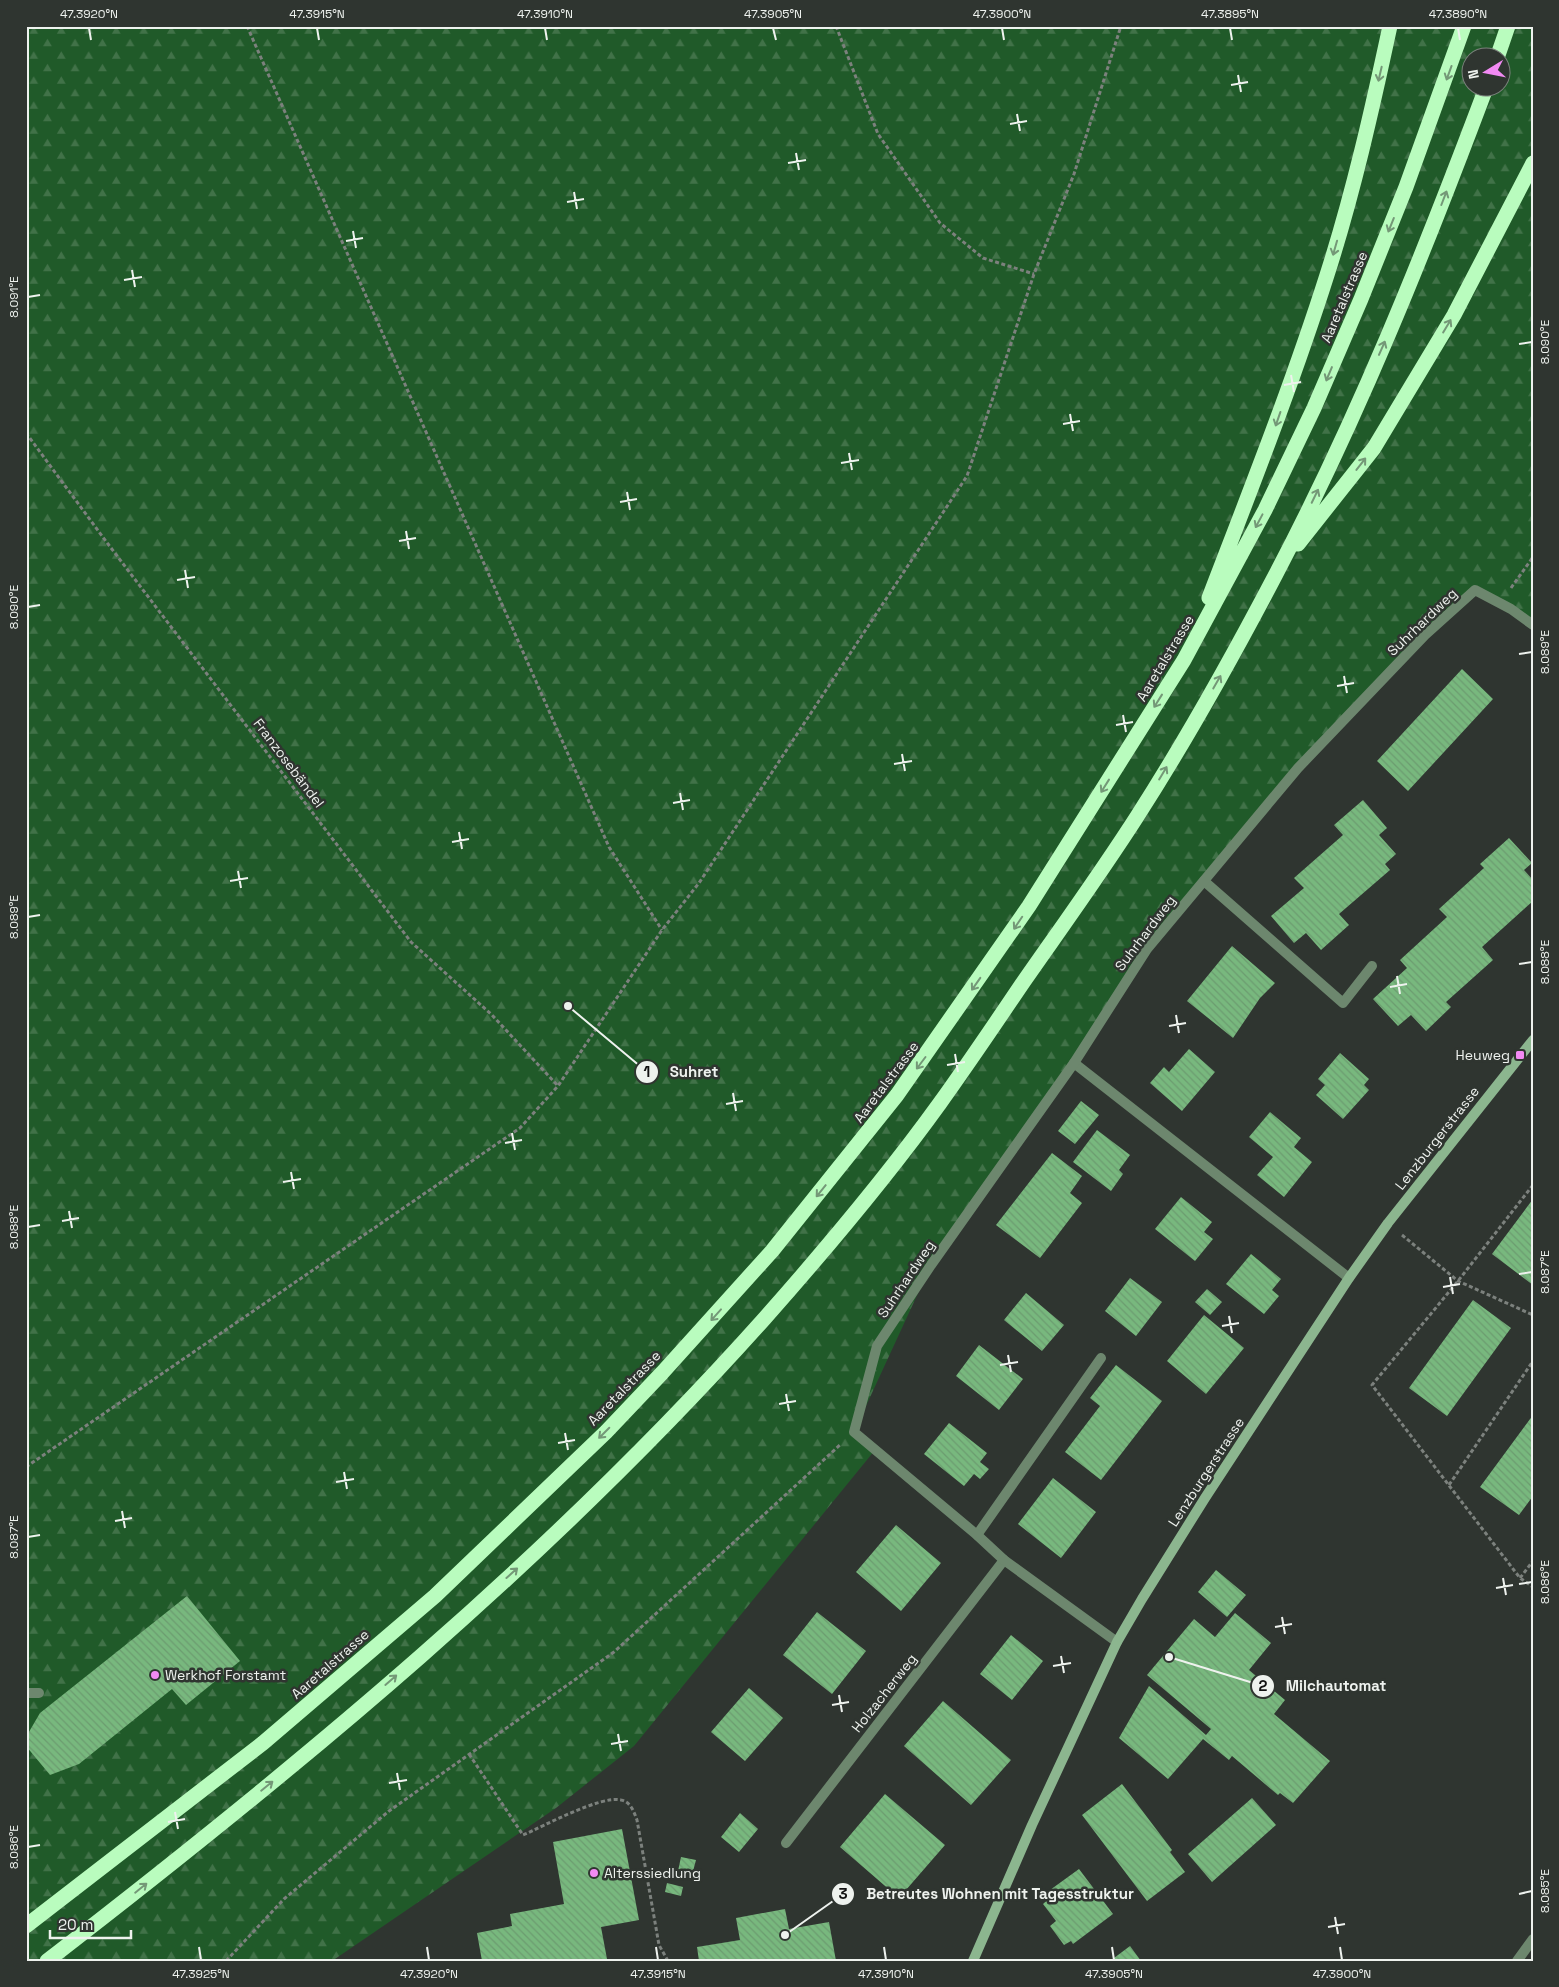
<svg xmlns="http://www.w3.org/2000/svg" width="1559" height="1987" font-family="'Space Grotesk',sans-serif">
  <style>
    .forest { fill: url(#forest-firs); fill-rule: evenodd }
    .building { fill: url(#building-back-hatch) }
    .lines { fill: none; stroke-linecap: round; stroke-linejoin: round }
    .path { stroke: #7c817d; stroke-width: 3; stroke-dasharray: 4 2.5; stroke-linecap: butt }
    .service { stroke: #6d876e; stroke-width: 10 }
    .minor { stroke: #6d876e; stroke-width: 10 }
    .secondary { stroke: #8cb68f; stroke-width: 10 }
    .motorway { stroke: #b9fcbe; stroke-width: 15 }
    .oneway { stroke: #749877 }
    .ticks { fill: none; stroke: #eef2ee; stroke-width: 2 }
    .poi-dot { fill: #f28af3; stroke: #2f3530; stroke-width: 2 }
    .labels { text-anchor: middle; stroke-width: 5; stroke-linejoin: round; paint-order: stroke }
    .street-label { font-size: 14px; fill: #eef2ee; stroke: #2f3530 }
    .poi-label { font-size: 14px; fill: #eef2ee; stroke: #2f3530; text-anchor: start }
    .leader { fill: none; stroke: #eef2ee; stroke-width: 2 }
    .callout-dot { fill: #eef2ee; stroke: #2f3530; stroke-width: 2 }
    .mark-label { font-size: 15px; text-anchor: middle; font-weight: bold; fill: #111 }
    .callout-label { font-size: 15px; text-anchor: middle; font-weight: bold; fill: #eef2ee; stroke: #2f3530; stroke-width: 5; stroke-linejoin: round; paint-order: stroke }
    .neatline { fill: none; stroke: #eef2ee; stroke-width: 2 }
    .ticks-label { font-size: 12px; text-anchor: middle; fill: #eef2ee }
  </style>
  <defs>
    <pattern id="forest-firs" width="22" height="20" patternUnits="userSpaceOnUse" patternTransform="scale(1.25)"><rect width="22" height="20" fill="#205a29"/><path d="M5 1l3.5 6h-7zM16 11l3.5 6h-7z" fill="#417248"/></pattern>
    <pattern id="building-back-hatch" width="6" height="6" patternUnits="userSpaceOnUse" patternTransform="scale(1.25)"><rect width="6" height="6" fill="#78b87e"/><path d="M-1 5l2 2M0 0l6 6M5-1l2 2" fill="none" stroke="#6c9c70"/></pattern>
  </defs>
  <rect width="100%" height="100%" fill="#2f3530"/>
  <path class="forest" d="M26,26H1533V625L1475,590L1298,768L1147,949L931,1265L854,1432L875,1450L634,1746L556,1808L332,1961H26ZM1472,58H1502V88H1472Z"/>
  <path class="building" d="M1462,669L1493,699L1408,791L1377,761Z
    M1363,800L1387,828L1379,835L1396,854L1385,864L1390,870L1339,914L1349,925L1321,950L1306,933L1294,943L1271,916L1304,888L1294,878L1343,835L1334,825Z
    M1509,838L1532,863L1524,870L1533,880V901L1482,947L1493,960L1446,1002L1451,1007L1426,1031L1411,1015L1398,1026L1373,999L1407,968L1400,960L1447,917L1439,909L1484,868L1480,864Z
    M1232,946L1275,983L1260,998L1233,1038L1187,1001Z
    M1189,1049L1215,1072L1182,1111L1150,1083L1164,1067L1169,1072Z
    M1340,1053L1369,1079L1364,1085L1369,1090L1343,1119L1316,1095L1325,1085L1318,1079Z
    M1081,1101L1099,1115L1075,1144L1058,1131Z
    M1270,1112L1301,1138L1294,1147L1312,1162L1284,1197L1257,1175L1273,1157L1249,1137Z
    M1097,1130L1130,1155L1119,1170L1123,1174L1111,1191L1073,1162Z
    M1052,1153L1082,1176L1070,1193L1082,1203L1040,1258L996,1225Z
    M1181,1197L1212,1222L1204,1232L1213,1239L1195,1261L1155,1229Z
    M1533,1199V1285L1492,1254Z
    M1251,1254L1281,1279L1272,1290L1279,1296L1264,1314L1226,1284Z
    M1130,1278L1162,1302L1136,1336L1105,1311Z
    M1207,1289L1222,1302L1210,1315L1195,1302Z
    M1026,1293L1064,1325L1042,1351L1004,1320Z
    M1473,1300L1511,1328L1447,1416L1409,1388Z
    M1204,1315L1244,1348L1206,1394L1167,1361Z
    M979,1345L1023,1379L999,1410L956,1376Z
    M1116,1365L1162,1401L1101,1480L1065,1452L1100,1406L1090,1398Z
    M1533,1415V1496L1519,1515L1480,1487Z
    M949,1423L987,1453L980,1462L989,1469L980,1479L974,1474L964,1486L924,1454Z
    M1053,1478L1096,1512L1061,1558L1018,1524Z
    M896,1525L941,1563L901,1611L856,1572Z
    M1216,1570L1246,1595L1227,1617L1198,1592Z
    M187,1596L240,1661L186,1705L172,1689L79,1764L50,1775L26,1746V1737L40,1713Z
    M817,1612L866,1651L832,1694L783,1655Z
    M1235,1613L1271,1643L1249,1670L1285,1700L1274,1714L1330,1761L1293,1803L1280,1793L1278,1795L1232,1756L1229,1760L1203,1739L1168,1779L1119,1738L1149,1686L1206,1735L1211,1729L1147,1675L1194,1619L1215,1637Z
    M1011,1635L1043,1661L1012,1700L980,1674Z
    M749,1688L783,1718L745,1761L711,1732Z
    M943,1701L1011,1760L971,1805L904,1746Z
    M1122,1784L1172,1850L1170,1852L1185,1872L1147,1901L1082,1815Z
    M885,1794L945,1845L899,1898L840,1847Z
    M1252,1798L1276,1825L1212,1882L1188,1854Z
    M740,1813L758,1829L739,1852L721,1837Z
    M622,1829L639,1920L601,1927L607,1959L482,1961L477,1933L512,1926L510,1914L564,1904L553,1842Z
    M681,1857L696,1860L692,1875L678,1871Z
    M1079,1869L1113,1914L1073,1944L1071,1941L1064,1945L1050,1926L1056,1921L1043,1904L1053,1895L1050,1890Z
    M667,1883L683,1887L681,1896L665,1892Z
    M785,1909L789,1929L829,1922L836,1961H699L697,1947L740,1940L736,1918Z
    M1130,1946L1141,1961H1110Z"/>
  <g class="lines">
    <path class="path" d="M247,26L609,847L662,930
      M836,26L878,134L940,223L983,258L1034,274
      M26,433L108,544L411,942L492,1015L558,1086
      M1511,588L1533,557
      M1533,1185L1458,1281L1372,1385L1520,1578L1533,1587
      M1402,1235L1458,1281L1533,1315
      M26,1467L520,1128L558,1086L662,930L699,883L967,476L1034,274L1074,174L1121,26
      M1449,1485L1533,1361
      M1520,1578L1533,1561
      M469,1754L523,1835C544,1826 601,1795 621,1800C631,1802 634,1812 637,1820L659,1945L668,1961
      M226,1961L284,1899L389,1811L614,1652L841,1444"/>
    <path class="service" d="M1204,881L1343,1003L1372,966
      M1074,1063L1349,1278
      M977,1535L1101,1358
      M26,1693H39
      M786,1843L1004,1560"/>
    <path class="minor" d="M1117,1642L1004,1560L977,1535L854,1432L877,1346L931,1265L1074,1063L1147,949L1298,768L1425,635L1475,590L1511,609L1533,625
      M1517,1961L1533,1939"/>
    <path class="secondary" d="M973,1961L1032,1825L1117,1642L1142,1599L1205,1498L1349,1278L1388,1223L1533,1040"/>
    <path class="motorway" d="M1497,58L1508,26
      M1298,544L1374,448L1454,315L1533,163
      M1209,598C1250,491 1292,385 1327,275C1353,194 1372,110 1390,26
      M26,1926L263,1743L435,1596L606,1432L662,1373L772,1251L897,1095L1029,906L1184,660L1265,510L1314,408L1361,299L1406,187L1464,26
      M47,1961C301,1765 551,1558 765,1318C826,1249 886,1178 940,1103C968,1064 995,1024 1022,984C1061,928 1101,873 1138,815C1188,737 1233,656 1276,574C1358,418 1424,253 1486,88"/>
  </g>
  <defs><path id="oneway-shaft" d="M-6 0H5M1.5-3L5.5 0L1.5 3" fill="none" stroke-width="1.6" stroke-linecap="round" stroke-linejoin="round" transform="scale(1.25)"/></defs>
  <g class="oneway">
    <use href="#oneway-shaft" transform="translate(1449 73) rotate(110)"/>
    <use href="#oneway-shaft" transform="translate(1380 74) rotate(103)"/>
    <use href="#oneway-shaft" transform="translate(1444 198) rotate(-69)"/>
    <use href="#oneway-shaft" transform="translate(1391 225) rotate(112)"/>
    <use href="#oneway-shaft" transform="translate(1335 248) rotate(106)"/>
    <use href="#oneway-shaft" transform="translate(1447 326) rotate(-59)"/>
    <use href="#oneway-shaft" transform="translate(1382 348) rotate(-66)"/>
    <use href="#oneway-shaft" transform="translate(1329 374) rotate(113)"/>
    <use href="#oneway-shaft" transform="translate(1278 419) rotate(109)"/>
    <use href="#oneway-shaft" transform="translate(1361 464) rotate(-52)"/>
    <use href="#oneway-shaft" transform="translate(1315 496) rotate(-64)"/>
    <use href="#oneway-shaft" transform="translate(1259 521) rotate(118)"/>
    <use href="#oneway-shaft" transform="translate(1217 682) rotate(-60)"/>
    <use href="#oneway-shaft" transform="translate(1158 701) rotate(122)"/>
    <use href="#oneway-shaft" transform="translate(1163 773) rotate(-59)"/>
    <use href="#oneway-shaft" transform="translate(1105 786) rotate(122)"/>
    <use href="#oneway-shaft" transform="translate(1018 923) rotate(124)"/>
    <use href="#oneway-shaft" transform="translate(976 984) rotate(125)"/>
    <use href="#oneway-shaft" transform="translate(921 1063) rotate(127)"/>
    <use href="#oneway-shaft" transform="translate(821 1191) rotate(129)"/>
    <use href="#oneway-shaft" transform="translate(716 1315) rotate(132)"/>
    <use href="#oneway-shaft" transform="translate(604 1433) rotate(135)"/>
    <use href="#oneway-shaft" transform="translate(512 1573) rotate(-42)"/>
    <use href="#oneway-shaft" transform="translate(391 1680) rotate(-41)"/>
    <use href="#oneway-shaft" transform="translate(267 1786) rotate(-39)"/>
    <use href="#oneway-shaft" transform="translate(141 1888) rotate(-39)"/>
  </g>
  <path class="ticks" d="M89,28L91,40M317,28L319,40M545,28L547,40M773,28L776,40M1002,28L1004,40M1230,28L1232,40M1458,28L1460,40M1238,75L1241,92M1231,85L1248,82M1017,114L1020,131M1010,124L1027,121M796,153L799,170M788,163L806,160M574,192L577,209M567,202L584,199M353,231L356,248M346,241L363,238M132,270L135,287M124,280L142,277M28,297L40,295M1519,344L1532,342M1291,375L1294,392M1284,385L1301,382M1070,414L1073,431M1063,424L1080,421M849,453L852,470M841,463L859,460M627,492L630,510M620,502L637,499M406,531L409,549M399,541L416,538M185,570L188,588M177,580L195,577M28,607L40,605M1519,654L1532,652M1344,676L1347,693M1337,686L1354,683M1123,715L1126,732M1116,725L1133,722M902,754L905,771M894,764L912,761M680,793L683,810M673,803L690,800M459,832L462,849M452,842L469,839M238,871L241,888M230,881L248,878M28,917L40,915M1519,964L1532,962M1397,976L1400,994M1390,987L1407,984M1176,1015L1179,1033M1169,1026L1186,1023M955,1054L958,1072M947,1065L965,1062M733,1093L736,1111M726,1104L743,1101M512,1133L515,1150M505,1143L522,1140M291,1172L294,1189M283,1182L301,1179M69,1211L72,1228M62,1221L79,1218M28,1227L40,1225M1519,1274L1532,1272M1450,1277L1453,1294M1443,1287L1460,1284M1229,1316L1232,1333M1222,1326L1239,1323M1008,1355L1011,1372M1000,1365L1018,1362M786,1394L789,1411M779,1404L796,1401M565,1433L568,1450M558,1443L575,1440M344,1472L347,1489M336,1482L354,1479M122,1511L125,1528M115,1521L132,1518M28,1537L40,1535M1503,1578L1506,1595M1519,1584L1532,1582M1496,1588L1513,1585M1282,1617L1285,1634M1275,1627L1292,1624M1061,1656L1064,1673M1053,1666L1071,1663M839,1695L842,1712M832,1705L849,1702M618,1734L621,1751M611,1744L628,1741M397,1773L400,1790M389,1783L407,1780M175,1812L178,1829M168,1822L185,1819M28,1847L40,1845M1519,1894L1532,1891M1335,1917L1338,1934M1328,1927L1345,1924M199,1947L201,1960M427,1947L429,1960M656,1947L658,1960M884,1947L886,1960M1112,1947L1114,1960M1340,1947L1342,1960"/>
  <g class="poi-dot">
    <rect x="1515" y="1050" width="10" height="10" rx="2.5"/>
    <circle cx="155" cy="1675" r="5"/>
    <circle cx="594" cy="1873" r="5"/>
  </g>
  <g class="labels">
    <g class="street-label">
      <text transform="translate(1344 297) rotate(-67)" y="5">Aaretalstrasse</text>
      <text transform="translate(1422 622) rotate(-44)" y="5">Suhrhardweg</text>
      <text transform="translate(1165 658) rotate(-59)" y="5">Aaretalstrasse</text>
      <text transform="translate(289 763) rotate(53)" y="5">Franzosebändel</text>
      <text transform="translate(1145 933) rotate(-53)" y="5">Suhrhardweg</text>
      <text transform="translate(886 1082) rotate(-53)" y="5">Aaretalstrasse</text>
      <text transform="translate(1437 1138) rotate(-52)" y="5">Lenzburgerstrasse</text>
      <text transform="translate(906 1279) rotate(-56)" y="5">Suhrhardweg</text>
      <text transform="translate(624 1388) rotate(-46)" y="5">Aaretalstrasse</text>
      <text transform="translate(1206 1472) rotate(-57)" y="5">Lenzburgerstrasse</text>
      <text transform="translate(330 1664) rotate(-41)" y="5">Aaretalstrasse</text>
      <text transform="translate(884 1693) rotate(-52)" y="5">Holzacherweg</text>
    </g>
    <g class="poi-label">
      <text x="1510" y="1060" text-anchor="end">Heuweg</text>
      <text x="165" y="1680">Werkhof Forstamt</text>
      <text x="604" y="1878">Alterssiedlung</text>
    </g>
  </g>
  <path class="leader" d="M568 1006L647 1072M1169 1657L1263 1686M785 1935L843 1894"/>
  <g class="callout-dot">
    <circle cx="568" cy="1006" r="5"/>
    <circle cx="1169" cy="1657" r="5"/>
    <circle cx="785" cy="1935" r="5"/>
    <circle cx="647" cy="1072" r="12"/>
    <circle cx="1263" cy="1686" r="12"/>
    <circle cx="843" cy="1894" r="12"/>
  </g>
  <g class="mark-label">
    <text x="647" y="1077">1</text>
    <text x="1263" y="1691">2</text>
    <text x="843" y="1899">3</text>
  </g>
  <g class="callout-label">
    <text x="694" y="1077">Suhret</text>
    <text x="1336" y="1691">Milchautomat</text>
    <text x="1000" y="1899">Betreutes Wohnen mit Tagesstruktur</text>
  </g>
  <rect width="1559" height="1987" fill="none" stroke="#2f3530" stroke-width="55"/>
  <g transform="translate(1486 72) rotate(260)"><circle r="24" fill="#2f3530" stroke="#7b817c"/>
  <path d="M0-4L9 19L0 12L-9 19Z" fill="#f28af3"/>
  <text y="-8" font-size="14" font-weight="bold" text-anchor="middle" fill="#eef2ee">N</text>
  </g>
  <path d="M50 1930v8h81v-8" fill="none" stroke="#eef2ee" stroke-width="2.5"/>
  <text x="58" y="1930" font-size="15" fill="#eef2ee" stroke="#2f3530" stroke-width="4" paint-order="stroke">20 m</text>
  <rect x="28" y="28" width="1504" height="1932" class="neatline"/>
  <g class="ticks-label">
    <text x="89" y="18">47.3920°N</text>
    <text x="317" y="18">47.3915°N</text>
    <text x="545" y="18">47.3910°N</text>
    <text x="773" y="18">47.3905°N</text>
    <text x="1002" y="18">47.3900°N</text>
    <text x="1230" y="18">47.3895°N</text>
    <text x="1458" y="18">47.3890°N</text>
    <text transform="translate(14 297) rotate(-90)" y="4">8.091°E</text>
    <text transform="translate(1545 342) rotate(-90)" y="4">8.090°E</text>
    <text transform="translate(14 607) rotate(-90)" y="4">8.090°E</text>
    <text transform="translate(1545 652) rotate(-90)" y="4">8.089°E</text>
    <text transform="translate(14 917) rotate(-90)" y="4">8.089°E</text>
    <text transform="translate(1545 962) rotate(-90)" y="4">8.088°E</text>
    <text transform="translate(14 1227) rotate(-90)" y="4">8.088°E</text>
    <text transform="translate(1545 1272) rotate(-90)" y="4">8.087°E</text>
    <text transform="translate(14 1537) rotate(-90)" y="4">8.087°E</text>
    <text transform="translate(1545 1582) rotate(-90)" y="4">8.086°E</text>
    <text transform="translate(14 1847) rotate(-90)" y="4">8.086°E</text>
    <text transform="translate(1545 1891) rotate(-90)" y="4">8.085°E</text>
    <text x="201" y="1978">47.3925°N</text>
    <text x="429" y="1978">47.3920°N</text>
    <text x="658" y="1978">47.3915°N</text>
    <text x="886" y="1978">47.3910°N</text>
    <text x="1114" y="1978">47.3905°N</text>
    <text x="1342" y="1978">47.3900°N</text>
  </g>
</svg>
